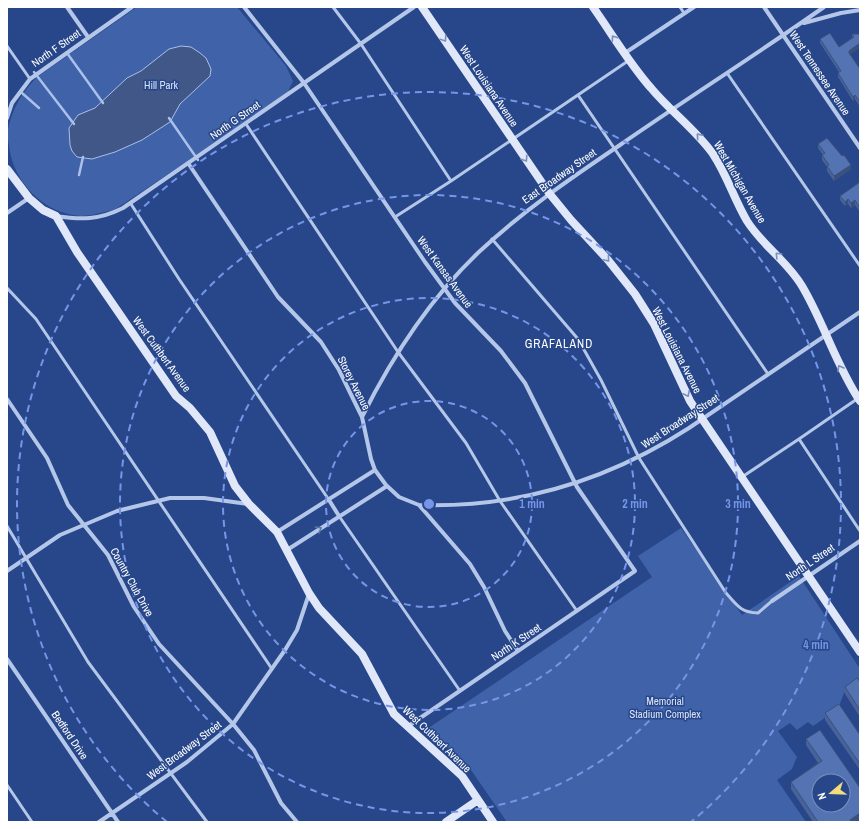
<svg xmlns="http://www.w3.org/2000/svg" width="867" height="829" font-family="'Archivo Narrow',sans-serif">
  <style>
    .green { fill: #3f62a8 }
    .water { fill: #405787; stroke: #aac0ea }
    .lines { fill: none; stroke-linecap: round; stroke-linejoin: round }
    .stream { stroke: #aac0ea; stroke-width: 2.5 }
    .lane { stroke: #b5c7e9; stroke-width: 3 }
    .street { stroke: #b5c7e9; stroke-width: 4 }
    .secondary { stroke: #dfe7f8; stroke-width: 8 }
    .wall { fill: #486399 }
    .shaded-wall { fill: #3b507d }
    .building { fill: #5473b2; stroke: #3b507d; fill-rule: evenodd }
    .oneway { stroke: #7a8fbc }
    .oneway2 { stroke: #5974ab }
    .ring { fill: none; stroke: #7795e8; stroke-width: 2; stroke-dasharray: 7 5 }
    .labels { text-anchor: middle; stroke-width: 3; stroke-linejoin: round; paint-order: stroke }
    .street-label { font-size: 11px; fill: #fff; stroke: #27478a }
    .park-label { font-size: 11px; fill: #d9e3f7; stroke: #27478a }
    .neighbourhood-label { font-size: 12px; letter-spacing: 1px; fill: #fff; stroke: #27478a }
    .centre { fill: #7795e8; stroke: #27478a; stroke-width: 2 }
    .ring-label { font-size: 12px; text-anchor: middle; font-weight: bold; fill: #7795e8; stroke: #27478a; stroke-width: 3; stroke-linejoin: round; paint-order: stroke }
  </style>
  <rect width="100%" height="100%" fill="#27478a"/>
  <path class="green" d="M137,7H237L286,66L293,81L286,96L114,210C103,212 91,216 81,216C44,214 12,181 9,145C8,140 7,134 8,129C12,109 23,91 37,77Z
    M681,528L742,615L799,576L860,669V682L844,693L838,709L813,726L808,722L797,730L790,723L778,731L797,757L792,769L777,780L806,822H507L471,770L427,729L652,577L638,556Z"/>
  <path class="water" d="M181,46L191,47L200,53L206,58L211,69L210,76L180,104L170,122L142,140L115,152L92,159L77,157L72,151L70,145L69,128L78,115L95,108L127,78L141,71L169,49Z"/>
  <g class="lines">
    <path class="stream" d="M67,53L103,103
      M34,72L74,124
      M22,93L39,108
      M169,118L198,160
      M79,175L83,157"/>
    <path class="lane" d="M333,7L361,44L451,181L395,217
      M680,7L684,13
      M7,46L30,79
      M727,73L860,266
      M578,95L768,374
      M246,124L398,352L466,443L500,501L577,611
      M451,181L628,61
      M131,204L179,279L329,500
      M492,239L578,339L601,380L639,458L726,593C738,606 740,612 758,613L772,601
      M7,288L36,319L272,669
      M799,439L857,399
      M742,477L799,439L860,531
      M339,516L460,691
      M7,526L88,662L207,822
      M7,785L32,822"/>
    <path class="street" d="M67,7L88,37
      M244,7L304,83L425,262L455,303L501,351L525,383L577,487L635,571L407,727
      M764,7L860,148
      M804,23L841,13L860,10
      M625,53L694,7
      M7,118L12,103L30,79L132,7
      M188,163L278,297L321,342L339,370L362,417L371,459L375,470L386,485L399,497L419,505L470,564L484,587L505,631L518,651
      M7,213L29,198
      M56,216C81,220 99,220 123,208L414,7
      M7,399L47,458L68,505L108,555L134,607L159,644L233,724L254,750L281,803L297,822
      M362,417C392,357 430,298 480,251C523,211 571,178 620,145C688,98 757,54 824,7
      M329,500L339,516
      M419,505C516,508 607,481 689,428L860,312
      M277,532L375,470
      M287,550L387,486
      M7,571L60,535L117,511L170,498H204L248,504
      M772,601L860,541
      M7,659L118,822
      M99,822L187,762L233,724L285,650L297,630L309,594"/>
    <path class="secondary" d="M422,7L549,193L571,220L608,260L635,294L654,324L690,401L860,652
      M593,7C612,34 629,63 651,88C670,111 695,129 713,154C727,175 734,199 747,221C762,245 787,261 802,286C824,323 836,365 860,401
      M7,169L29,198L43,210L56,216L77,252L176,396L190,408L210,432L235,486L249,504L277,532L309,593L319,608L362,654L394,714L462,776L493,822
      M446,822L478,800"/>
  </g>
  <path class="wall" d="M852,34H860L850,54L860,69V107L855,99L853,101L838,77V73L839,72L820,43V39L839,47L852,38Z
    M818,144L851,169L834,181L827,171V167L822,160V155H823L818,148Z
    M860,182V212L855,205L851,208L848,204L845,206L840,200V196Z
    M860,682V717L845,694V687Z
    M825,713L860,735V770L825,720Z
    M820,730L856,822H813L791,789V782L818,763L806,745V739Z"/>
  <path class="shaded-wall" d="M860,43V48L849,55V51Z
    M855,95V99L853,101V97Z
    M851,165V169L834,181V176Z
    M848,199V204L845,206V202Z
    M855,200V205L851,208V203Z
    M860,813V819L856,822H850V820Z"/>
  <path class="building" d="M830,33L839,47L854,37L852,34H860V43L849,51V53L860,69V102L855,95L853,97L838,73L841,71L820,39Z
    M827,138L842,156L844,155L851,165L834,176L827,166L829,165L822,155L825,153L818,144Z
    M860,182V208L855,200L851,203L848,199L845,202L840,196Z
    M857,678L860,682V710L845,687Z
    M839,704L860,735V764L825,713Z
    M820,730L860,788V813L850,820L851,822H818L791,782L822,761L806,739ZM819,781H843V805H819Z"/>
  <defs><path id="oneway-chevron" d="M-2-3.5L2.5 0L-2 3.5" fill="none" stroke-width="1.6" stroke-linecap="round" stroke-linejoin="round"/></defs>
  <g class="oneway">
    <use href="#oneway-chevron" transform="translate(614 38) rotate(-124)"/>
    <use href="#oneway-chevron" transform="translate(444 39) rotate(56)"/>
    <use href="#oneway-chevron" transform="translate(699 136) rotate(-131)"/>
    <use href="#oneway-chevron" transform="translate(525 159) rotate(56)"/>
    <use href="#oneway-chevron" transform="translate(778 255) rotate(-134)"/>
    <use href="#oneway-chevron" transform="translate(607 259) rotate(50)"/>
    <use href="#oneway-chevron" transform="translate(840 368) rotate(-119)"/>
    <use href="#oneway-chevron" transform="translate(687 394) rotate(63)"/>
  </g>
  <use class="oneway2" href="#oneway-chevron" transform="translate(319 529) rotate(-32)"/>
  <g class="ring">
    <circle cx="429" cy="504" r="103"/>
    <circle cx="429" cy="504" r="206"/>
    <circle cx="429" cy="504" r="309"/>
    <path d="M167 822A412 412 0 1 1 691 822"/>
  </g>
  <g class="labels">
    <g class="street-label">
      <text transform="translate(56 48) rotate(-35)" y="4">North F Street</text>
      <text transform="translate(820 73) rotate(56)" y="4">West Tennessee Avenue</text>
      <text transform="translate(489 86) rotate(56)" y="4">West Louisiana Avenue</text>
      <text transform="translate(235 120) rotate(-35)" y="4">North G Street</text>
      <text transform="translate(559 176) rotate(-35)" y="4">East Broadway Street</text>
      <text transform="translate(740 182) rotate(60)" y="4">West Michigan Avenue</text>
      <text transform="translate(445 272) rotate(54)" y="4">West Kansas Avenue</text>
      <text transform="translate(677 350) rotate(63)" y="4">West Louisiana Avenue</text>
      <text transform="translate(162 354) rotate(54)" y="4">West Cuthbert Avenue</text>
      <text transform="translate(354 383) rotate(63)" y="4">Storey Avenue</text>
      <text transform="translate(680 421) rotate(-33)" y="4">West Broadway Street</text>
      <text transform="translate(810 562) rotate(-34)" y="4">North L Street</text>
      <text transform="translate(132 582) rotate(61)" y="4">Country Club Drive</text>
      <text transform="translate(516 642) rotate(-34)" y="4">North K Street</text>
      <text transform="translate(70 735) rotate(56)" y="4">Bedford Drive</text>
      <text transform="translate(437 739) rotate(44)" y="4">West Cuthbert Avenue</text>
      <text transform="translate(184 750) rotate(-37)" y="4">West Broadway Street</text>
    </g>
    <g class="park-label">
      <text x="161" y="89">Hill Park</text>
      <text x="665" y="705">Memorial<tspan x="665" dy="13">Stadium Complex</tspan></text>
    </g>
    <g class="neighbourhood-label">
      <text x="559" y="348">GRAFALAND</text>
    </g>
  </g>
  <circle cx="429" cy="504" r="6" class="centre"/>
  <g class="ring-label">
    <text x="532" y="508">1 min</text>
    <text x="635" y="508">2 min</text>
    <text x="738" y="508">3 min</text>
    <text x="816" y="649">4 min</text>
  </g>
  <rect width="867" height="829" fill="none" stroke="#ffffff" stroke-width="16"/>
  <g transform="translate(831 793) rotate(251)"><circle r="19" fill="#27478a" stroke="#7d91b9"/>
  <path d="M0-3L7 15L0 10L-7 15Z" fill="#f1dd7b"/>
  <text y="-6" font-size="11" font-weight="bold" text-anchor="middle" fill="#ffffff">N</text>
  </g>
</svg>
